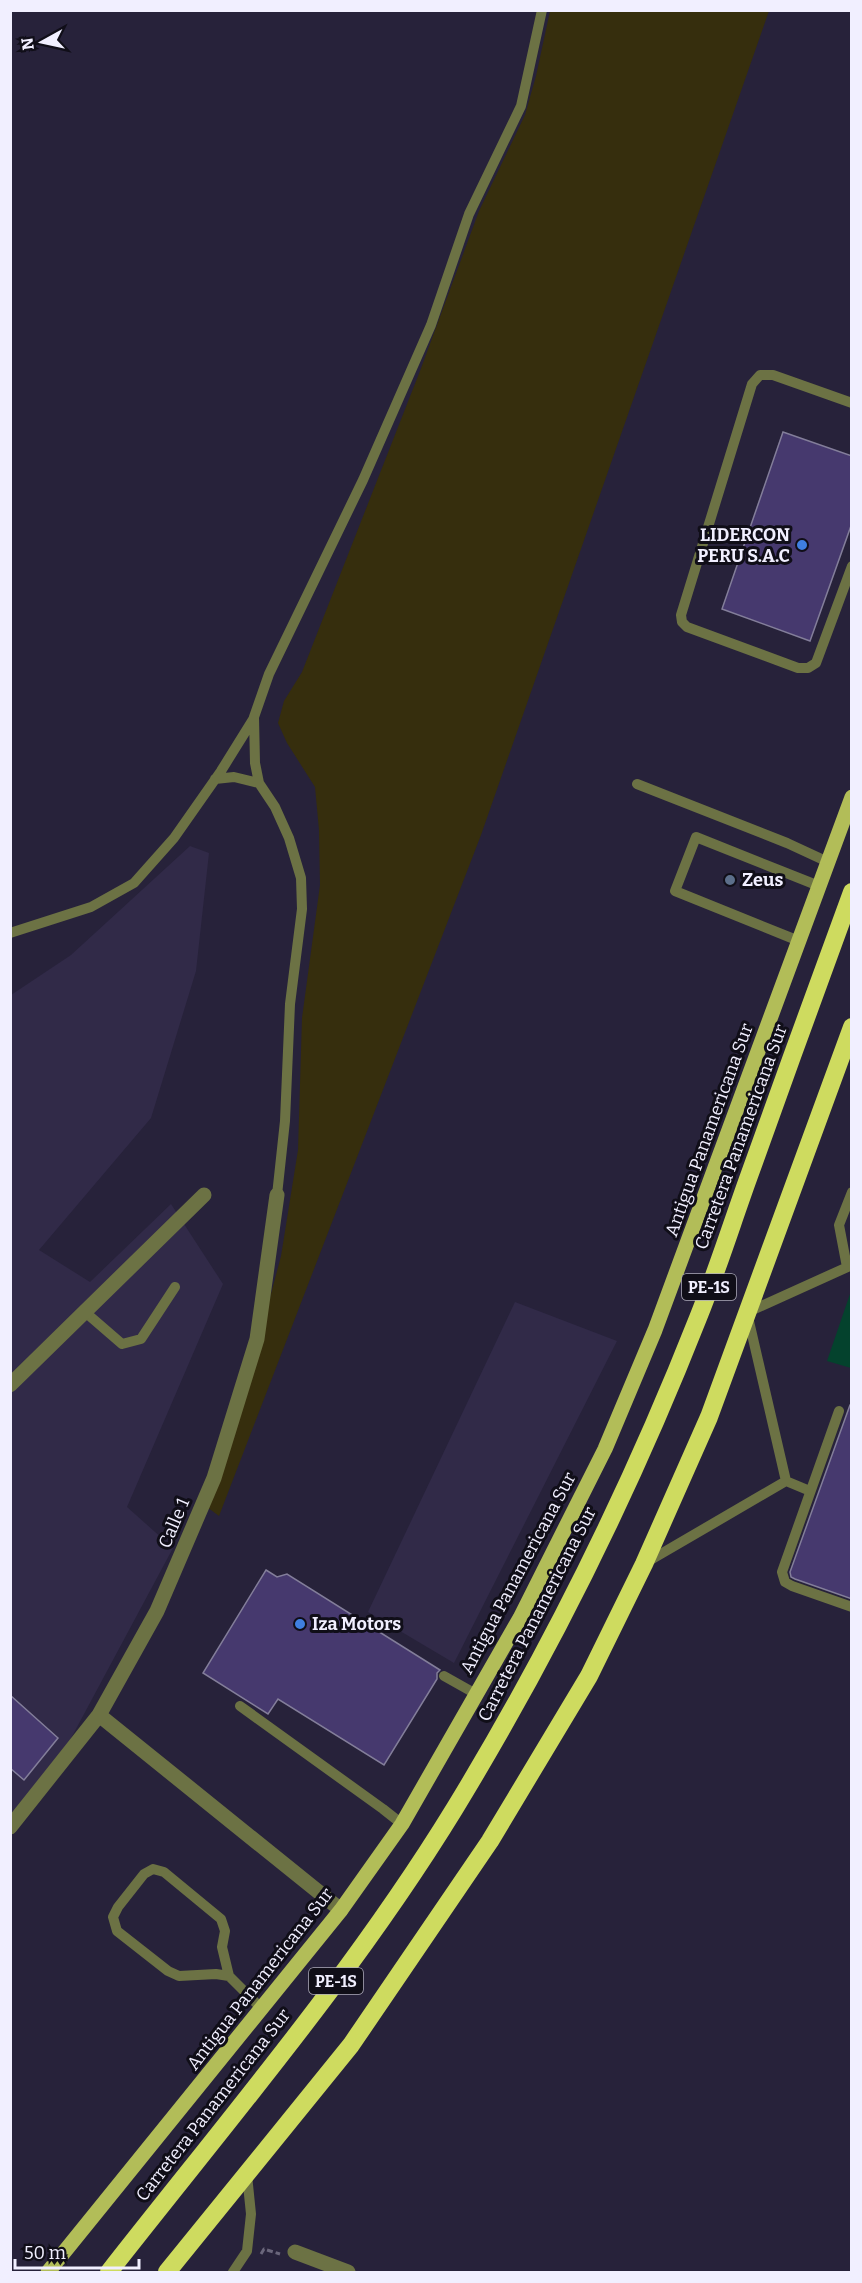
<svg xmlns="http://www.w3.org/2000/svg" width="862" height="2283" font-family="Bitter,serif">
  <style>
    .built { fill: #312a48 }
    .green { fill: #04422d }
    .sand { fill: #362e0d }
    .building { fill: #46396e; stroke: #837e9a; stroke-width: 1.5 }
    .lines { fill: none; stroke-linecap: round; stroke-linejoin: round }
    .path { stroke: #6a667b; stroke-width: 3; stroke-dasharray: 6 3; stroke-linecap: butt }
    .lane { stroke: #6c7244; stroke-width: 10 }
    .street { stroke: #6c7244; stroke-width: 15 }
    .primary { stroke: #b2bd58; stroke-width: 15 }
    .highway { stroke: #cedb5f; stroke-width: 18 }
    .shop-dot { fill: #3f7fe0; stroke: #100e18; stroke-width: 2 }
    .service-dot { fill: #5c6f8a; stroke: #100e18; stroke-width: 2 }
    .labels { text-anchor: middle; stroke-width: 6; stroke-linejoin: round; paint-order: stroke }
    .shield { fill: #100e18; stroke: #aeacba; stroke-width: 1.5 }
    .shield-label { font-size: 16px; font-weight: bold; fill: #f1efff }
    .poi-label { font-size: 18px; font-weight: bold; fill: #f1efff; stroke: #100e18; text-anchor: start }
    .street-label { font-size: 18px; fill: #f1efff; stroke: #100e18 }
  </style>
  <rect width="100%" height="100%" fill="#27223a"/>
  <path class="built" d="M190,846L209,853L196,971L151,1118L39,1250L90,1282L171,1204L223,1284L127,1507L173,1548L69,1742L11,1815V995L71,955Z
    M515,1302L617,1341L454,1663L368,1612Z"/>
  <path class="green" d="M851,1291V1368L827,1361Z"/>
  <path class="sand" d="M550,11H769L481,835L219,1516L207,1507L229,1453L281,1256L298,1150L302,1018L320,885L319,830L315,787L287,743L278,723L284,701L302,672L420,371L479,211L525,115L536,76Z"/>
  <path class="building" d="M783,432L852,456V523L810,641L722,609Z
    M850,1405H852V1599L795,1579L791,1577L790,1572Z
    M266,1570L277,1577L287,1574L440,1670L437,1673V1679L384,1765L278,1699L268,1714L203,1673Z
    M10,1695L58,1738L24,1780L10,1768Z"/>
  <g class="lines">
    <path class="path" d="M261,2254L264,2249L280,2254"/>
    <path class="lane" d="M852,403L773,375H760L752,384L681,615L682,622L687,627L798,668H808L816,663L852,566
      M215,779L234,777L259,783
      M637,784L787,843L828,862
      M10,933L91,907L134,883L174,838L221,771L254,718
      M799,941L675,891L696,837L819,886
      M277,1195L285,1121L290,1004L302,909L301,878L289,838L275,807L259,783L255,763L254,717L269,674L363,480L431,325L469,214L521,106L542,10
      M847,1267L839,1225L852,1192
      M85,1312L122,1344L141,1339L175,1287
      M748,1312L852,1265
      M839,1411L782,1572L785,1582L792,1586L852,1607
      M786,1481L810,1491
      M647,1562L786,1481L748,1317
      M444,1676L476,1694
      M240,1706L383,1809L402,1824
      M229,1976L216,1974L179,1976L168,1971L117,1931L113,1917L118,1907L144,1874L153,1869L164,1872L221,1919L225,1931L222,1947L229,1976L262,2009
      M233,2272L247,2251L251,2214L247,2175"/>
    <path class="street" d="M10,1385L204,1195
      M99,1715L341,1910
      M10,1827L99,1715L157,1611L214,1478L257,1339L277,1195
      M295,2252L348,2272"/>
    <path class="primary" d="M48,2272L341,1910L402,1824L520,1618L605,1449L655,1330L852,797"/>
    <path class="highway" d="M109,2272C227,2121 354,1973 455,1808C550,1652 631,1488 698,1318C717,1271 732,1223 749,1176C783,1081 817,987 852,892
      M167,2272L351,2045L490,1841L589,1676L644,1564L709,1417L852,1027"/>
  </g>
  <g class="shop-dot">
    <circle cx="802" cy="545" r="6"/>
    <circle cx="300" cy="1624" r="6"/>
  </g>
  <circle class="service-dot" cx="730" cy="880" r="6"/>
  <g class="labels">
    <g class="shield">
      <rect x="682" y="1274" width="54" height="26" rx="4.5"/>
      <rect x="309" y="1968" width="54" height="26" rx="4.5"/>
    </g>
    <g class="shield-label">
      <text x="709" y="1293">PE-1S</text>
      <text x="336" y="1987">PE-1S</text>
    </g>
    <g class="poi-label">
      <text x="790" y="541" text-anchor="end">LIDERCON<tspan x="790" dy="21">PERU S.A.C</tspan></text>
      <text x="742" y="886">Zeus</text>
      <text x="312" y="1630">Iza Motors</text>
    </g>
    <g class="street-label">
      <text transform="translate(709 1130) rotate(-70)" y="6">Antigua Panamericana Sur</text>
      <text transform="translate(741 1137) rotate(-70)" y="6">Carretera Panamericana Sur</text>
      <text transform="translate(174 1523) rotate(-67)" y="6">Calle 1</text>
      <text transform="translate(518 1573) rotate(-62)" y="6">Antigua Panamericana Sur</text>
      <text transform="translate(537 1614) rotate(-63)" y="6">Carretera Panamericana Sur</text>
      <text transform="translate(260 1979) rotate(-52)" y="6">Antigua Panamericana Sur</text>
      <text transform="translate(213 2105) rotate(-52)" y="6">Carretera Panamericana Sur</text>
    </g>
  </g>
  <rect width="862" height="2283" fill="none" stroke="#f1efff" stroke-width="24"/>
  <g transform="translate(42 42) rotate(262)" stroke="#100e18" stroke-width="4.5" paint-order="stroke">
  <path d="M0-4.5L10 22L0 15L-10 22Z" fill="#f1efff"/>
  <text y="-9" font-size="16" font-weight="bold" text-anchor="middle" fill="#f1efff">N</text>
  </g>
  <path d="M15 2259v9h124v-9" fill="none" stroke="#f1efff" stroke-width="3"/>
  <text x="24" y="2259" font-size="18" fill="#f1efff" stroke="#100e18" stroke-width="4.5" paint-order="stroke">50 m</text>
</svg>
